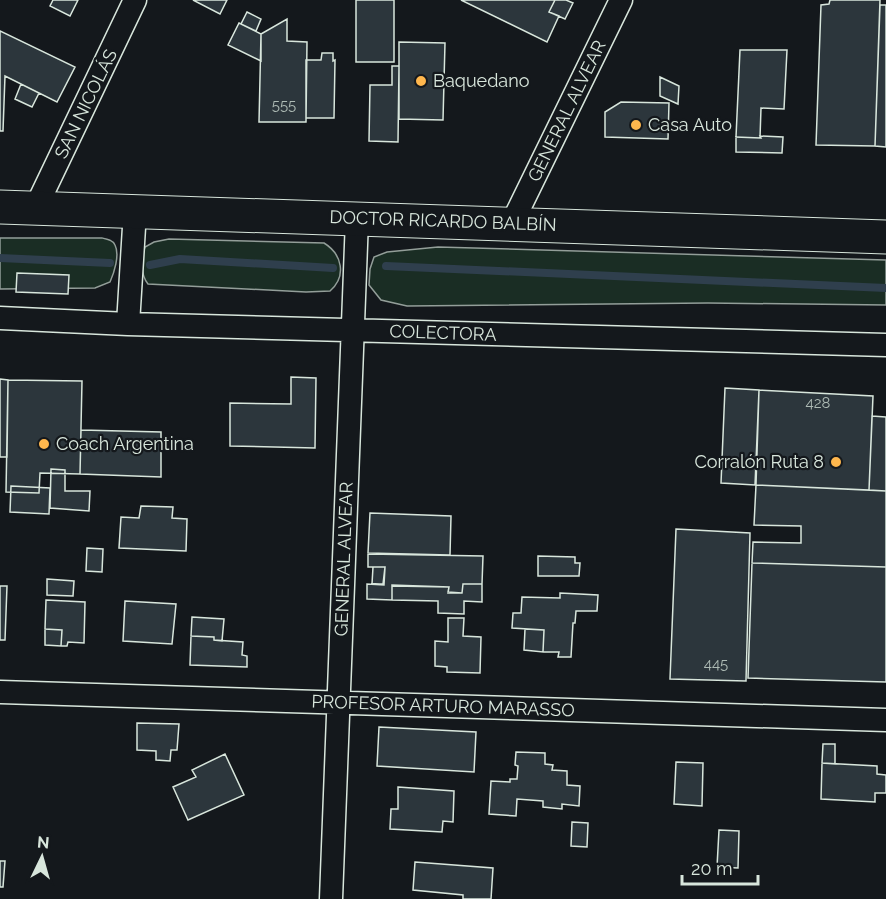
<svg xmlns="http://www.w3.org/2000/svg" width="886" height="899" font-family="Raleway,sans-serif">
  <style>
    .green { fill: #1a2d24; stroke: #939e99; stroke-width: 1.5 }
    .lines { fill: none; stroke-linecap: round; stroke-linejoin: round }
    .stream { stroke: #2f3f4d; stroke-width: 8 }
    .building { fill: #2c363c; stroke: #d8e6dc; stroke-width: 1.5 }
    .street-casing { stroke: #d8e6dc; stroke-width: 25 }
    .primary-casing { stroke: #d8e6dc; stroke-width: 35 }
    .street { stroke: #14181c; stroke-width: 22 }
    .primary { stroke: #14181c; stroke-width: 33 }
    .poi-dot { fill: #ffb74d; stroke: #14181c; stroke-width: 2 }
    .labels { text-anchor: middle; stroke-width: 4.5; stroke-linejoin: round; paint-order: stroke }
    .number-label { font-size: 15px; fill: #adbab4 }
    .poi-label { font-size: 18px; fill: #d8e6dc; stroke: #14181c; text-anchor: start }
    .street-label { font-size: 18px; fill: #d8e6dc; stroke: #14181c }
  </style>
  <rect width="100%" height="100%" fill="#14181c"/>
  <path class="green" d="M0,238H102C107,239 113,240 115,245C120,255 114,273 110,282L95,288L0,289Z
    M169,239L324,243C342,254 347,276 330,291L306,292L148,284C140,274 141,259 145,247L154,242Z
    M438,247L886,260V305L708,303L407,306L381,300L369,285L370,269L374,257L387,252Z"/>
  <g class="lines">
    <path class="stream" d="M0,258L110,263
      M150,265L180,259L333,268
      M386,266L886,288"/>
  </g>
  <path class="building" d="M53,0H78L70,16L50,6Z
    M193,0H227L220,14Z
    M356,0H394V62H356Z
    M461,0H555L549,12L559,16L547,42Z
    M555,0H566L573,3L565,19L549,12Z
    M830,0H880L875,146L816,145L821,5L829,4Z
    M880,5H886V147L875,146Z
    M247,12L261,19L256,31L241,24Z
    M287,19V41L307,42L306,122H259L261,34Z
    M239,23L261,34V61L228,45Z
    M0,31L75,67L57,102L5,76L3,131H0Z
    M399,42L445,43L443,120L399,119Z
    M740,50H787L784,109L761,108L760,138L736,137Z
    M322,53H333V61L335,60L334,118H306V60H321Z
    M392,66H399L398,142L369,141L370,85H392Z
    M660,77L679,86L678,104L660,96Z
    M21,84L39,93L32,107L15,99Z
    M621,102L669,103L668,139L605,137V112Z
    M760,136L783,137L782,153L736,152V137L761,138Z
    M17,273L69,275L68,294L16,292Z
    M291,377L316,378L315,448L230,446V403L291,404Z
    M0,379L8,380L7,457H0Z
    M8,380L82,381L80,474L40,473L39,493L6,492Z
    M725,388L759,390L755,485L721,483Z
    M759,390L873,396L869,490L756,485Z
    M872,416L886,417V491L869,490Z
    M81,430L161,432V477L80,474Z
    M51,469L65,470V491H90L89,511L50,508Z
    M756,485L886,491V567L752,563L753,542L801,543V526L754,525Z
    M11,486L50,488L49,514L10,512Z
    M141,506L173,507L172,518L187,519L186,551L119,548L121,517L139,518Z
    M370,513L451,516L450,555L368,553Z
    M676,529L750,533L746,681L670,679Z
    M87,548L103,549L102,572L86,571Z
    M368,554L483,556L482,584H463L462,593L448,592L449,587L392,585V600L367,599V584L384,585L385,567H368Z
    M538,556L575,557V563H580L579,576H538Z
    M752,563L886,567V682L748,678Z
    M373,567H385L383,584H372Z
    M47,579L74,581L73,596L47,595Z
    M463,584H482V602L464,601V614L438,613V601L392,600V586L449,587L448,593H462Z
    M0,586H7L5,640H0Z
    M560,593L598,595L597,611H576L575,623H573L571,657H558L559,652H543L544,630L512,628L513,613H521L522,597L560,598Z
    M46,600L85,602L84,643L68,642L67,646H61L62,630L45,629Z
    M125,601L176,604L172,644L123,641Z
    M192,617L224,619L222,641L214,640V637L191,636Z
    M448,618H464L463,636L481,637L480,673L447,672V667L435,666V641L448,642Z
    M45,629L62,630L61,646L45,645Z
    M525,629L544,630L543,652L524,650Z
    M191,636L214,637V640L243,642L242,655L247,656V667L190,665Z
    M137,723L179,724L177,750H171L170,761L156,760V751L137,750Z
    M379,727L476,732L474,772L377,766Z
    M823,744H835V764L822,763Z
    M516,752L545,753V764L553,765L552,770L567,771V785L580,786L579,806L562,804V809L543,807V801L517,799L516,816L489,814L491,781L510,782V779H517L518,766L515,765Z
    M225,754L244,795L188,820L173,787L196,777L192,770Z
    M676,762L703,763L702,806L674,804Z
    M822,763L877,766V774L886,775V793H875V802L821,799Z
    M398,787L454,791L453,822L443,821L442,832L390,829L391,809H398Z
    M572,822L588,823L587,847L571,846Z
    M719,830L739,831L738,868L717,867Z
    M0,861H5L3,887H0Z
    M415,862L493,868L491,899H463V895L413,890Z"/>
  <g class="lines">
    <defs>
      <path id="street" d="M36,207L135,0
        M512,223L621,0
        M0,318L128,324L886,345
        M128,324L135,211
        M0,692L886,720
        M331,899L357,219"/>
      <path id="primary" d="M0,207L886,237"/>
    </defs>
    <use href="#street" class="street-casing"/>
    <use href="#primary" class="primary-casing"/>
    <use href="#street" class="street"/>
    <use href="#primary" class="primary"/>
  </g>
  <g class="poi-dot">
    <circle cx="421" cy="81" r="6"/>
    <circle cx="636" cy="125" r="6"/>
    <circle cx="44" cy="444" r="6"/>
    <circle cx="836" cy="462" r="6"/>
  </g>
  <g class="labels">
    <g class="number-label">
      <text x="284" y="110">555</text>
      <text x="818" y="408">428</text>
      <text x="716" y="669">445</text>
    </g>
    <g class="poi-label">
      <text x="433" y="87">Baquedano</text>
      <text x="648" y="131">Casa Auto</text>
      <text x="56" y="450">Coach Argentina</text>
      <text x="824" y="468" text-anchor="end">Corralón Ruta 8</text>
    </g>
    <g class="street-label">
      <text transform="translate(86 104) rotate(-64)" y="6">SAN NICOLÁS</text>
      <text transform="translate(567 111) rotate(-64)" y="6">GENERAL ALVEAR</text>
      <text transform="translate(443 221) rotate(2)" y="6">DOCTOR RICARDO BALBÍN</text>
      <text transform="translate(443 333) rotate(2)" y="6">COLECTORA</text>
      <text transform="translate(344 559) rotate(-88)" y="6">GENERAL ALVEAR</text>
      <text transform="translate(443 706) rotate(2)" y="6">PROFESOR ARTURO MARASSO</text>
    </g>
  </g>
  <g transform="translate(42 857) rotate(5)" stroke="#14181c" stroke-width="4.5" paint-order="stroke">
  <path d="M0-4.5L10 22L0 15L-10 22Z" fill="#d8e6dc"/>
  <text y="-9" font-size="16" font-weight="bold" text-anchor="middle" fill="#d8e6dc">N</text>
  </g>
  <path d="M682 875v9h76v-9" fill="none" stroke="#d8e6dc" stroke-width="3"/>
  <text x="691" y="875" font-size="18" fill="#d8e6dc" stroke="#14181c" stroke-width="4.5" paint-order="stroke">20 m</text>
</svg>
